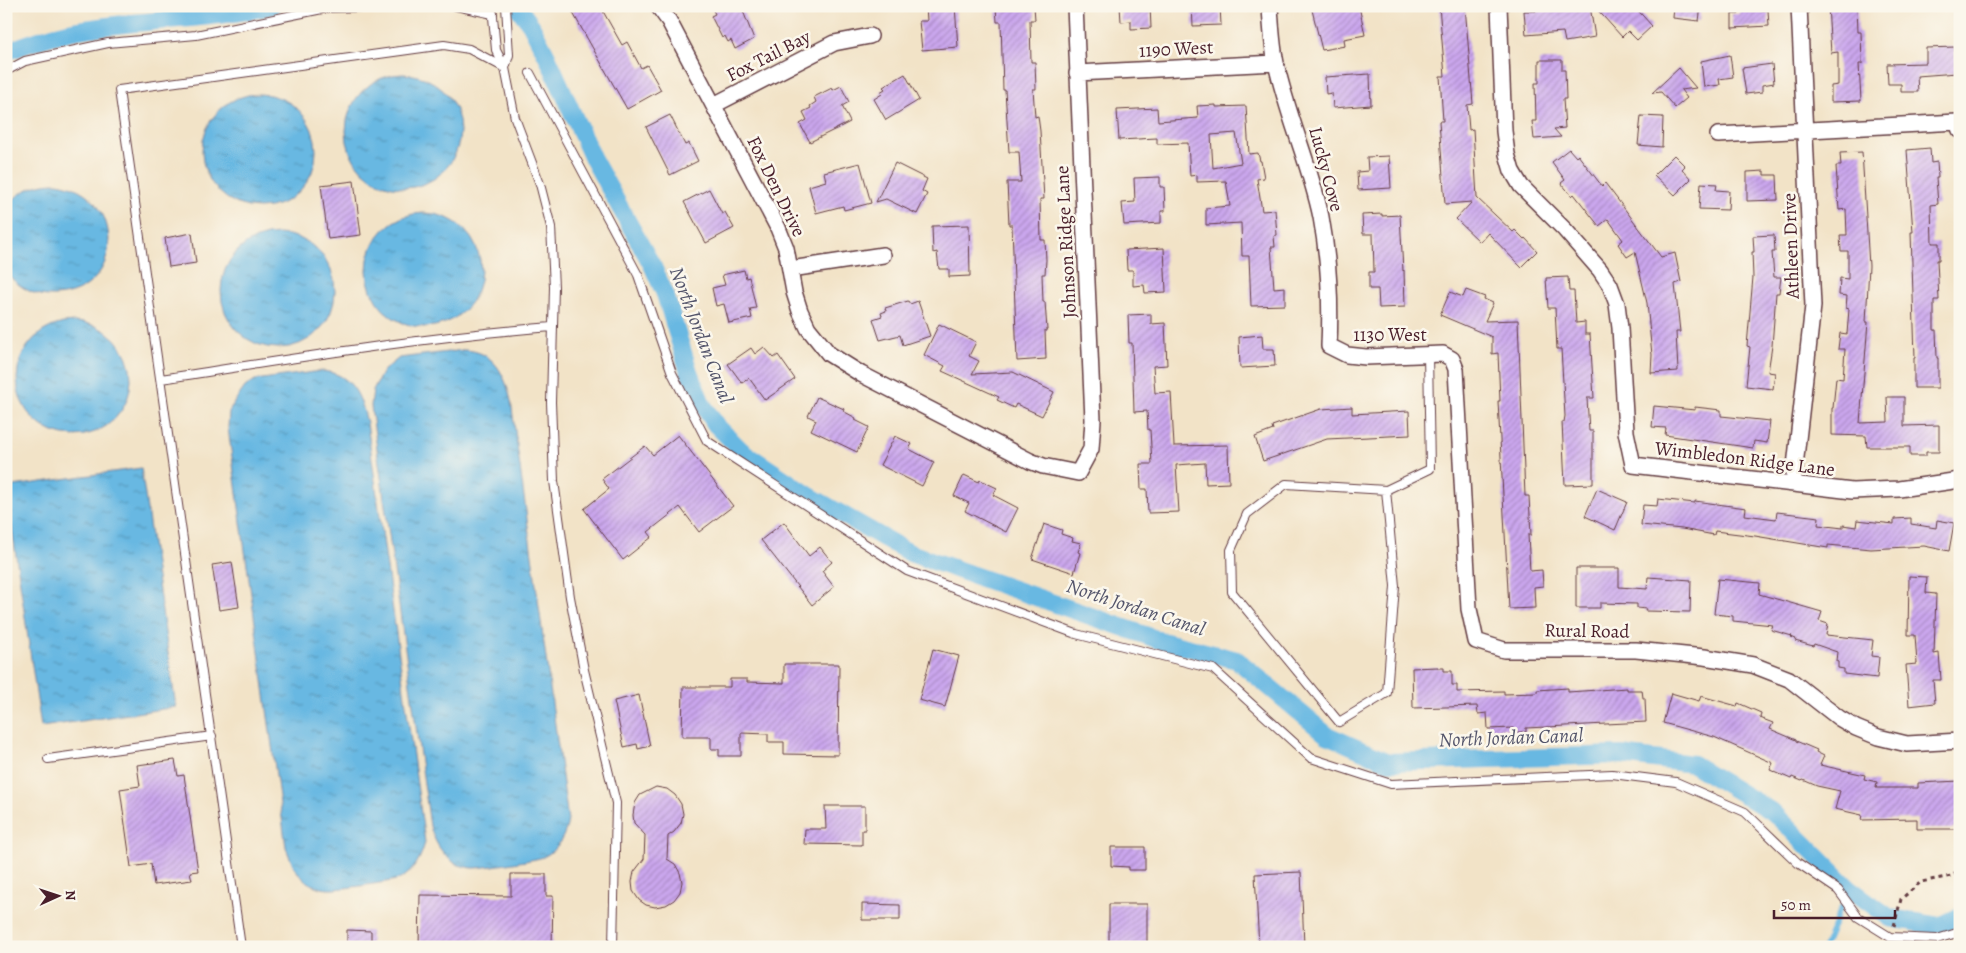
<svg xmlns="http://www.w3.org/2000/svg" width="1966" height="953" font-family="Alegreya,serif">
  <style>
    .water { fill: url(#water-ripples); stroke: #586c86 }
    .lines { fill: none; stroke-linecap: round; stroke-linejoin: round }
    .stream { stroke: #67b8e2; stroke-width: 5 }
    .canal { stroke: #67b8e2; stroke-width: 18 }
    .building { fill: url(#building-hatch); fill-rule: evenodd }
    .service-casing { stroke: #633c42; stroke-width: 10 }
    .minor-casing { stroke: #633c42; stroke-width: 18 }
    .path { stroke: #633c42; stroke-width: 3; stroke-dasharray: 4 4; stroke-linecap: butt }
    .service { stroke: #fff; stroke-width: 8 }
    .minor { stroke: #fff; stroke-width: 15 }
    .labels { text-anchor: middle; stroke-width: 5; stroke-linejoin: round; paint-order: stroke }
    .street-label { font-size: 19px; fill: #4a1f2b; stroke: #fbf7ec }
    .water-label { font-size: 20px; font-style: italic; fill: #54556b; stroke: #fbf7ec }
  </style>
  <defs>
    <pattern id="water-ripples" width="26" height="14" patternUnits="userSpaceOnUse" patternTransform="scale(1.25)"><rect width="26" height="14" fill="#67b8e2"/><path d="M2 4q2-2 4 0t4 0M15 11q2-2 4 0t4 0" fill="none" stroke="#5795b7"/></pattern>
    <pattern id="building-hatch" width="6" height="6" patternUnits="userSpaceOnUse" patternTransform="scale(1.25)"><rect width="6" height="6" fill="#cba7ee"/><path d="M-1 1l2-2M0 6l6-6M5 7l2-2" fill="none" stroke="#a787c1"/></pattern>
  </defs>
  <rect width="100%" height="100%" fill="#fbf7ec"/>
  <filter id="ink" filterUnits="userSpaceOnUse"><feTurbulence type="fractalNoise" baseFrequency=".02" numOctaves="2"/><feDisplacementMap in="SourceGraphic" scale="10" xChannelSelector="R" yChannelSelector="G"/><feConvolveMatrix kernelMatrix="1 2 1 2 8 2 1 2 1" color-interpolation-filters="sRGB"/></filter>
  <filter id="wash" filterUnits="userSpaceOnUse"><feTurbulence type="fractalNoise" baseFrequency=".0096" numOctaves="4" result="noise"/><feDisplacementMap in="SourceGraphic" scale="20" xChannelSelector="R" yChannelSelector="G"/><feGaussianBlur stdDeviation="1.12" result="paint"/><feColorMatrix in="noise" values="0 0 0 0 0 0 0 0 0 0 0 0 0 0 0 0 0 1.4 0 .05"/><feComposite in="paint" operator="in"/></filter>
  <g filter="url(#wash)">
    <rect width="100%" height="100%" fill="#f2e3c7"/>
    <path class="water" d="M346 131a57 57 0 1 1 114 0a57 57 0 1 1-114 0Z
      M202 151a57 57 0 1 1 114 0a57 57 0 1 1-114 0Z
      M57,183C127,193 126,292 55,296C35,297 19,288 6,272V208C18,191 36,183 57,183Z
      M367 270a57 57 0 1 1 114 0a57 57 0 1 1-114 0Z
      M221 291a57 57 0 1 1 114 0a57 57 0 1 1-114 0Z
      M17 379a57 57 0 1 1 114 0a57 57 0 1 1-114 0Z
      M464,350C495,351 505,375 511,401L568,820C566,835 557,851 543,857C537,860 481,868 474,868C469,868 463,866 459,865C443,858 434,841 430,826L371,406L373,390L383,371L399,358Z
      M321,371C352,373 361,396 367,423L425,842C422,856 414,872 400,879C394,881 338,890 330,889C326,889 320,888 315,886C299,880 291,863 286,847L228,428L229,412L235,401L245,387L255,380Z
      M141,468L176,707L41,727L6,487Z"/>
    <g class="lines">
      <path class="stream" d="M1824,947L1842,906"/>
      <path class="canal" d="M520,10L531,25L547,56L592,157L653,267L665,294L689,372L702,404L716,425L742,451L808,495L910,553L1162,641L1237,660L1327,735L1388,762L1621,755L1693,764L1774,813L1849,888L1890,918L1940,926L1960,916
        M6,52C26,44 47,37 68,32C135,19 205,21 272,6"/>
    </g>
    <g id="blocks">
      <path class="building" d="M569,6H600L622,45L627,42L641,68L647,65L661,90L627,109Z
        M711,6H741L754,39L735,49L731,40L728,42L725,36L722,38L711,16L715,14Z
        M926,6H955L958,47L922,50L919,21H927Z
        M996,6H1034L1035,20H1030L1031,62H1035L1036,89H1033L1035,117L1038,116L1040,131L1044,199H1040L1041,240H1045L1046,260L1045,274H1042L1043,302H1045L1047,330H1045L1046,359L1017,361L1012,225H1009L1007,182H1021L1019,152H1009L1005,90H1003L1001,22H997Z
        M1120,6H1150L1151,28L1131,29V21L1121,22Z
        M1192,6H1220L1221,25L1193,26Z
        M1311,6H1359L1365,35L1344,39L1345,46L1322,50Z
        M1439,6H1465L1473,104L1467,105L1469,130L1473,129L1477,198L1513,232L1515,230L1524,239L1525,238L1537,251L1521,267L1488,233L1480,242L1456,219L1472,202L1445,204L1439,121H1443L1440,76H1445Z
        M1536,6H1555V11L1590,6L1595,37L1565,42L1563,32L1526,35L1524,11H1536Z
        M1594,6H1634L1652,26L1637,40L1628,31L1622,37Z
        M1674,6H1701L1699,21L1673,18Z
        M1739,6H1761V10H1768L1769,26L1732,28V14H1739Z
        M1828,6H1857L1858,32H1861L1862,64H1859L1861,101L1831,102V86L1838,85V52L1831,53Z
        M1955,47L1957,73L1917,76L1918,92H1901V84H1888L1887,64L1926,63V48Z
        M1730,55L1733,77L1719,79L1720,85L1704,87L1701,61Z
        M1539,60H1562V70H1565L1566,99H1563L1565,128L1554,129L1561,137L1534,139L1532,121H1536L1535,83H1539Z
        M1772,64L1774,83L1762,85V92L1746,94L1742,68Z
        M1679,68L1696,88L1681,90L1687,98L1675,108L1661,92L1652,93Z
        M905,74L919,100L886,120L874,99L882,94L880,92L885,89L883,87Z
        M1370,74L1371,105L1333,108L1332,93L1326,94L1325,77Z
        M841,86L849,102L842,106L850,122L810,142L800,124L807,120L803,112L811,108L810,106L816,102L814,97L832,88L833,90Z
        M1216,105V107L1246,106L1249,154L1258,153L1260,161H1261L1264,178L1257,179L1262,211L1275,210L1277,235L1274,236L1275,247H1271L1274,288L1285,287V305L1251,306L1249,256H1242L1241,223L1206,225V208L1230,206L1226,181L1197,182V175L1190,176L1188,143L1157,144V138L1119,140L1117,110L1157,108L1158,121L1198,118L1197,106ZM1236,133L1241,163L1213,168L1211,135Z
        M670,115L685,145L689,143L698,161L670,175L646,127Z
        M1641,116L1663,117L1662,147L1638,145Z
        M1930,148L1931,163L1937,162L1938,178H1936L1938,204L1931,205L1932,243H1939V260H1937L1939,300H1934V330H1936L1937,358H1938V388H1914V358H1915L1911,232H1913L1907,150Z
        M1569,149L1576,157L1578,155L1602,186L1605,183L1661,257L1675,253L1681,282L1675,284L1680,332H1676L1678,371L1651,373L1652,355L1647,303L1635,252L1627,257L1618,244L1623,240L1608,219L1599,226L1574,194L1572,196L1561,183L1565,180L1552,162Z
        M1862,152L1869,266L1866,322H1868L1860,423L1888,422L1887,397H1904V426L1939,425V452H1926V456H1910V447H1867L1866,436L1832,435V408H1833L1836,378L1843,379L1845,349H1838L1840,333L1847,334L1849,309L1846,308L1847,296L1839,295L1840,278L1848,279V251H1841L1840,235H1847L1846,209L1839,210L1836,166H1841L1840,153Z
        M1674,155L1685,166L1682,169L1691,179L1675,195L1654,175Z
        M1389,156L1391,188L1358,190L1357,172L1368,171L1367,157Z
        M860,163L871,203L844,210L843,206L816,213L809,186L826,181L824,172Z
        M895,163L927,179L922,191L927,194L917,214L886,199L876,202Z
        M1764,171V175H1777L1778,200L1747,201V172Z
        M1160,177V187H1164L1165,211H1161V223L1124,225L1122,203L1135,202L1134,178Z
        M354,181L361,235L328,239L321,185Z
        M1701,183L1717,184L1716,190L1729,191L1728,210L1699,209Z
        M709,189L722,214L725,212L734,228L706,243L684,202Z
        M1382,214V216L1400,215L1403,271L1404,270L1405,307L1379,308L1378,289H1369V272H1374L1373,234H1363L1362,215Z
        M969,225L970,276L949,277V269H939L937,252L933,253L932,226Z
        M192,233L196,263L169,267L165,238Z
        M1774,235L1775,252H1772L1774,277H1781L1779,293H1776L1772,346L1768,372L1775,373L1773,389L1746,386L1750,347L1747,346L1753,277L1752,252H1754L1753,236Z
        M1164,248L1166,292L1145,293L1144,285L1133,286V270H1127L1126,250Z
        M744,270L746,278L749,277L756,308L750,309L752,318L729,323L724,304L716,306L712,288L725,285L722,275Z
        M1568,277L1569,291H1574L1576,323L1585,322V334H1590L1594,398H1587L1589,431H1593V484L1565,485L1562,422H1564L1565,416L1561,349H1557L1555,308H1548L1546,278Z
        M1466,290L1485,297L1484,299L1493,303L1485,321L1518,320L1525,496H1529L1531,535H1528L1530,571L1542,570L1543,586L1534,587L1535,608L1509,609L1498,401H1500L1498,353L1492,354V337L1440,315L1450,292L1463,297Z
        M908,301L910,304L918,301L930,336L903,345L900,335L880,340L873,319L882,316L881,313L886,311L885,308Z
        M1151,314V324L1165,323L1167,365L1153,366L1155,393L1171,392L1174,446L1228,445L1229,483L1206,484L1205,463L1176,465L1179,512L1148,513L1147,489H1141L1140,464H1152L1150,430H1148L1147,411L1134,412L1132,343H1129L1128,315Z
        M939,324L976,342L969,356L979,361L972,374L1013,372L1054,392L1042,416L1016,404L1014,408L997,400L999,397L942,371L945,366L924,355Z
        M1262,335L1263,349H1274L1275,366L1240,368L1239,337Z
        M764,347L774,358L778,355L795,379L765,400L749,378L742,383L728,364L751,348L755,354Z
        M817,397L844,409L843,411L856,418L855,420L869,427L857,452L811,430L816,420L808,416Z
        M1654,406L1695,410V407L1721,410V416L1770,421L1767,443L1754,441L1753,448L1665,435L1666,428L1652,427Z
        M1352,407V414L1409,411L1410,435L1327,439L1263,461L1255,437L1273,430L1272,426L1321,409Z
        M678,435L733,506L699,532L680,507L648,532L652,537L623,560L584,509L609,489L602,479L645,446L653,455Z
        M895,436L912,444L909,449L934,462L922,486L880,465Z
        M964,475L979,482L980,480L997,488L993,495L1018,508L1006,532L965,511L969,503L954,496Z
        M1597,489L1627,502L1615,530L1585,516Z
        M1658,499L1695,503V501L1746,508L1745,515L1776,519L1777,512L1819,517L1818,525L1843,528V525L1856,527L1857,520L1894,524V519L1911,518V524L1936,528L1937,520L1954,523L1949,551L1924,546L1871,549L1828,545V548L1755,536L1715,531L1714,535L1682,529L1641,525L1643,505L1657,506Z
        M784,522L809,556L820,547L832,562L822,571L834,587L812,605L761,540Z
        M1044,524L1062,530L1061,534L1073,538L1072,541L1081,543L1078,552L1080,553L1074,573L1032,559Z
        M232,562L239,607L219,610L212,565Z
        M1576,568H1619V587L1647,589L1648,577L1691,580L1690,612L1645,611L1646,609L1637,608V604L1600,603V608H1576Z
        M1909,576L1927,577L1926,593L1936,594L1934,654L1939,653L1941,680H1933L1935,703L1909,706L1906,665L1917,664L1915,635H1908Z
        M1718,579L1760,583L1759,594L1822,612L1819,621L1828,624L1826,635L1873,640L1871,656L1879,657L1877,678L1844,674V669L1838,668V662L1836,661L1837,652L1814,644L1813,646L1795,641L1796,639L1791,637L1792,636L1771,630L1773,625L1733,621V616L1714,614Z
        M933,649L959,656L945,707L919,700Z
        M784,664H839L838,755L784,754V742H768V734L741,733V756H719V749H711V737H682L683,687H730V679H747V682L784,683Z
        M1438,667V668H1444V671H1452V685H1457V692L1504,691V694L1537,693V690L1568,688V692L1627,688V690H1642L1643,698H1645L1646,722L1526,728V732H1513V728L1488,729L1487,713L1478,714L1477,706L1413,708L1412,668Z
        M1671,693L1699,701L1701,696L1737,706L1738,703L1761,713L1760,718L1773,723L1770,729L1796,740V741L1817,750L1816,752L1824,756L1820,765L1865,775L1864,779L1877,782L1876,788H1918V783L1960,781V829H1917V819L1861,820L1862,815L1835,809L1840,791L1817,786L1803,780L1802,781L1792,777L1791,779L1770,770L1773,763L1714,737L1663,723Z
        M639,695L650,746L638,749L637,744L624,747L614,701Z
        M175,760L178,776L184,775L198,871L190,872L192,880L154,885L151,864L131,867L120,789L140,786L137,765Z
        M656,787L667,789L675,795L681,804L683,814L681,823L674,832L668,836L667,859L675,864L680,873L682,882L680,892L674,900L666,905L655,907L646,905L639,900L633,891L632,882L634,872L644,859L645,835L634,823L633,815L635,803L640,795Z
        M825,806H865V830H862V845L804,844L805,829H826Z
        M1111,847H1145V870H1129V867L1111,866Z
        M1301,872L1304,946L1259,947L1255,874Z
        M511,874H546V896H553L552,947H419L420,895L511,896Z
        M862,904L900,905V920H862Z
        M1109,904H1147V947H1109Z
        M347,930L371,931V947H347Z"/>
    </g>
  </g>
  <g filter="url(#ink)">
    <use href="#blocks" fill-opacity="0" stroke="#633c42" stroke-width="1"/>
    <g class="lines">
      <defs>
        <path id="service" d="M456,6L493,14
          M492,6L496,50L505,68L515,118L540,184L551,227L554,287L551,402L554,481L570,597L584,670L616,803L613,947
          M505,68L509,55L506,6
          M6,71L25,61L108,43L196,35L327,8L403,6
          M530,73L638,275L672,373L707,441L907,571L1076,634L1213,669L1311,758L1391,784L1612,774L1676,782L1745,812L1798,863L1838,890L1858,917L1890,937L1937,939L1960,932
          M161,379C291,359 421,337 552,327
          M1386,490L1395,586L1387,693L1339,722L1232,592L1231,550L1247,514L1286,484L1386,490L1430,469L1428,354
          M48,759L212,736
          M241,947L119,90L444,45L469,49L505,68"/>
        <path id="minor" d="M658,6L669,21L778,228L786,248L794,292L800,311L808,328L829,354L861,374L1030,461L1043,466L1078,473L1091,449L1093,420L1075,6
          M1270,6C1271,25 1272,44 1276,63C1287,115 1310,164 1321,217C1329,260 1331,302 1329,346L1347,355L1366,357L1443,354L1452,359L1456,369L1469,609L1476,641L1504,650H1636L1704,657L1753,665L1789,679L1839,718L1856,728L1878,737L1907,744L1960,741
          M1499,6L1504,131L1507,154L1512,171L1521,186L1565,230L1600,270L1610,285L1617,304L1620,328L1626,432L1633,465L1852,491L1899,489L1960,480
          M1077,73L1276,63
          M714,105L834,43L870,36
          M1718,135L1957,122L1960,130
          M791,269L883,255
          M1793,484L1813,306L1799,6"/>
      </defs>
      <use href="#service" class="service-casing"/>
      <use href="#minor" class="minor-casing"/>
      <path class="path" d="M1894,926L1901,899L1921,882L1951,876L1960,871"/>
      <use href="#service" class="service"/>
      <use href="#minor" class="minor"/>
    </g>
  </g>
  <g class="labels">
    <g class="street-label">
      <text transform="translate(1176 48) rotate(-3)" y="7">1190 West</text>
      <text transform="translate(768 55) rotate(-27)" y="7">Fox Tail Bay</text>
      <text transform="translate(1327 169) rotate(75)" y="7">Lucky Cove</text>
      <text transform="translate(777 186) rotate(64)" y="7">Fox Den Drive</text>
      <text transform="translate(1065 242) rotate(-93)" y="7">Johnson Ridge Lane</text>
      <text transform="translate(1790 246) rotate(-92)" y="7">Athleen Drive</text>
      <text x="1390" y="341">1130 West</text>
      <text transform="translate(1745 458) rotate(7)" y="7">Wimbledon Ridge Lane</text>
      <text transform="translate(1587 630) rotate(1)" y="7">Rural Road</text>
    </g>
    <g class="water-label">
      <text transform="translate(702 335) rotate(69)" y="7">North Jordan Canal</text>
      <text transform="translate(1136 607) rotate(18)" y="7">North Jordan Canal</text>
      <text transform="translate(1511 737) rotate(-2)" y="7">North Jordan Canal</text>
    </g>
  </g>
  <rect width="1966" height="953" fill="none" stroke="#fbf7ec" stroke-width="25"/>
  <g transform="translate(58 896) rotate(87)" stroke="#fbf7ec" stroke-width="4" paint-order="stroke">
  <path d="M0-4L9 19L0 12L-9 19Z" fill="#4a1f2b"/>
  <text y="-8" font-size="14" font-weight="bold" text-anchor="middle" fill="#4a1f2b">N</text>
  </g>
  <path d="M1774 910v8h121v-8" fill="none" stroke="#4a1f2b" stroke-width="2.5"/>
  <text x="1781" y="910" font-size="15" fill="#4a1f2b" stroke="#fbf7ec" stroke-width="4" paint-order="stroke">50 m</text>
</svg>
